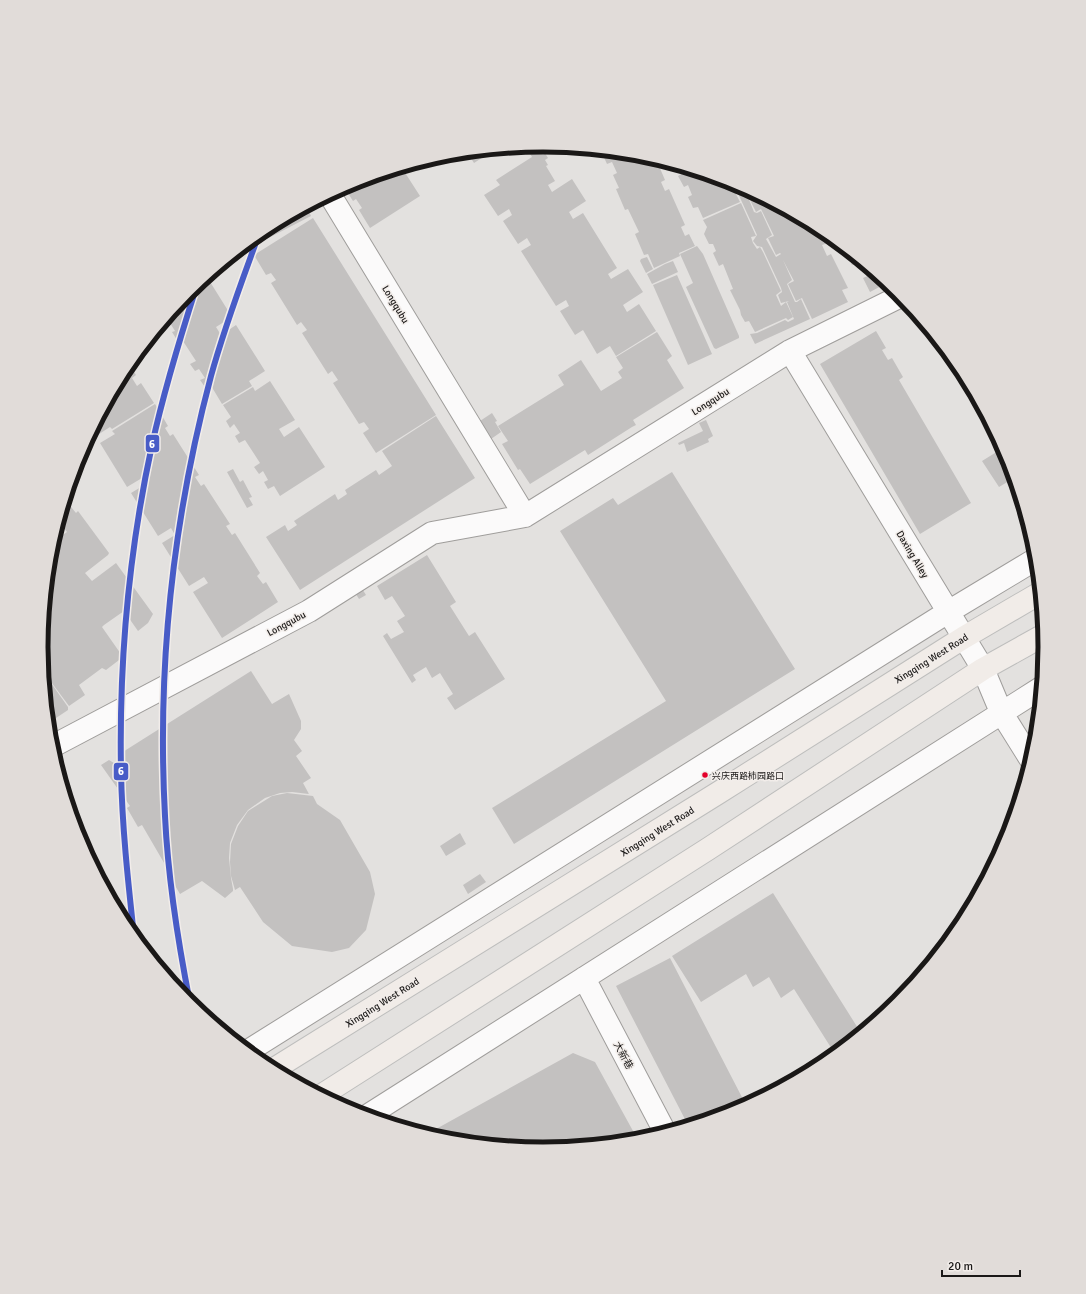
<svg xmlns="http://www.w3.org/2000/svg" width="1086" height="1294" font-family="Signika,'Noto Sans SC',sans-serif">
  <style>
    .building { fill: #c3c1c0 }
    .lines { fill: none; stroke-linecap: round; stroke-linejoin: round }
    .minor-casing { stroke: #9f9d9b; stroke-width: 24 }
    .major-casing { stroke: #bebebd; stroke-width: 24 }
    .minor { stroke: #fbfafa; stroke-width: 22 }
    .major { stroke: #f1ece8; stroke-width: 22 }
    .metro-1-casing { stroke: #f2edea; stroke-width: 9 }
    .metro-1 { stroke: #485cc7; stroke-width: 6 }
    .bus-dot { fill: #e4002b; stroke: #f2edea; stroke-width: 1.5 }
    .labels { text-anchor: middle; stroke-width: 3; stroke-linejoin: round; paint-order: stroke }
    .bus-label { font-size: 9px; fill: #1a1817; stroke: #f2edea; text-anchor: start }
    .street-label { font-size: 10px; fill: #1a1817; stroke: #f2edea }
    .rim { fill: none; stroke: #1a1817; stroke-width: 5 }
    .line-badge { stroke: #f2edea; stroke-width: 1.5 }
    .badge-label { font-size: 11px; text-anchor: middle; font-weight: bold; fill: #fff }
  </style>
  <rect width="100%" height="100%" fill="#e3e1df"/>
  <path class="building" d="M539,145H540L548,158L545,160L548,165L546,166L555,181L548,185L552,192L572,179L586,201L569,212L573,219L583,213L617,268L608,274L611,279L628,269L643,292L623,305L627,312L639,304L656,331L616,356L610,346L597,354L583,330L575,335L560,311L569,306L566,300L556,306L521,251L531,245L527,238L518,244L503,221L512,215L509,209L498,216L484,195L500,185L496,180L532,157L529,152Z
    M494,150L474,163L467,152H476Z
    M601,151L641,155L656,159L665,180L661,182L665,191L669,189L685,225L681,227L685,236L689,234L695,246L679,253L680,256L654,268L648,254L644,255L635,234L639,232L628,209L625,210L616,189L619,188L613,175L617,173L612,162L607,164Z
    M680,167L726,181L732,191L734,190L740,202L703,218L698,207L693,208L688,197L692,195L688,185L684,187L678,176L683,173Z
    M402,168L420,196L370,228L359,210L362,208L356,199L353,201L344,187L351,183Z
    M727,181L735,183L751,191L747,194L746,192L754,212L757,213L761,211L772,235L766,239L776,257L781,254L780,253L776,255L768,238L774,236L761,209L756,212L747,194L752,192L821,229L828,243L822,245L827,256L831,254L848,288L842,290L848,302L812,319L802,298L796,301L788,284L794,281L783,260L792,280L787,284L795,302H797L801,299L810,319L755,344L750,334L757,333L785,320L788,322L794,319L787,302L789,301L781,303L778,295L782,292L781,288L762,247L757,246L753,241L757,235L736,189H732Z
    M741,203L756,236L751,237L753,243L757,249L760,247L763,252L781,291L776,295L781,306L786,302L793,317L788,320L786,318L755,332L749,321L745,322L741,315L740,310L730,290L733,289L723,264L719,266L713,253L716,251L713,244H709L704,234L707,227L703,220Z
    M307,207L311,216L249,248L247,243L264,229Z
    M313,218L436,415L376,453L363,433L369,429L364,422L359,424L333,383L338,380L332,371L328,374L302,333L307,330L301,322L297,325L271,283L276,280L271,273L266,275L254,255Z
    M697,246L703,254L739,336V338L716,349L714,348L686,287L693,283L680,254Z
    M844,248L869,268L862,271L858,263L852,265Z
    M647,257L653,269L646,273L640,261L641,259Z
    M673,261L678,272L652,284L647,274L665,264Z
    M874,273L887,283L870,292L863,278Z
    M677,275L712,354L688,365L653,285Z
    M207,277L232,317L216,327L221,335L236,325L265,371L249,381L252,386L222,404L210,384L205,387L200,380L205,378L199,369L195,371L190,364L196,361L181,338L177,340L172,332L175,331L170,323L166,326L164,322L188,292Z
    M876,331L886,348L882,350L888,360L892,358L903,377L899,380L971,503L920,534L820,364Z
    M657,332L672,356L667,360L684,388L633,420L636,425L632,427L588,455L585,450L530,484L520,469L518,470L502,444L508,441L498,426L564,385L558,375L581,360L601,391L622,378L618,372L623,368L616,357Z
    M129,364L136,375L132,378L137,386L141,383L154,403L112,429L110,427L96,436L92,431Z
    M270,381L295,420L279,429L284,437L299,427L325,467L280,496L274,486L268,489L264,482L268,480L263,471L259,474L254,467L260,463L245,440L239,443L235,436L240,433L234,424L230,428L226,421L231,417L223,405L253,387L255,391Z
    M155,404L168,426L165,428L170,436L173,434L199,475L195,477L201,486L204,484L230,524L226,526L232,535L235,533L260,573L257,576L263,584L266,582L278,602L222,638L193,592L208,583L204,577L189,586L162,543L175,535L171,528L158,536L131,493L146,484L142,478L127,487L100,443L115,434L112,431Z
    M492,413L497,421L495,422L501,432L491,439L480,421Z
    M436,416L475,478L300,590L266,537L285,525L288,531L297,525L294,521L335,494L338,500L347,494L345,490L376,470L379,475L392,466L382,451Z
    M706,420L713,436L708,439L709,442L687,452L684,443L679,445L678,443L703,431L699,423Z
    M1003,448L1007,455L1014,478L999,487L982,461Z
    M233,469L240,482L243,480L252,497L249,498L253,505L247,508L227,472Z
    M672,472L795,669L514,844L492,808L666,701L560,531L613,498L618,505Z
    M67,502L76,513L78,511L109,553L108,555L85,573L92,581L116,563L153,614L148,623L138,631L124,611L104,625L102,627L123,657L106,670L102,668L79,685L85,695L69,706L43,671L41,647L44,614L49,610L45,604L51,549L53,542L67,532L59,521L64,504Z
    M427,555L456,602L450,606L469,636L475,632L505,679L455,710L447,698L453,694L440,673L432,678L426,667L413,675L416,680L412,683L383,636L387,633L391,639L404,632L397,621L405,616L392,596L385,600L377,586Z
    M361,587L366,595L359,599L354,591Z
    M251,671L272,704L289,694L301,721V729L294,740L302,751L296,756L311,778L303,783L309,794L292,792L280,793L265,798L248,810L237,825L230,843L229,858L231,878L233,889V891L225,898L202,881L180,894L173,882L174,880L142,825L138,827L127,808L130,806L101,765L109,760L114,763L120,759L118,755Z
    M44,673L68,707V710L50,722L48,720Z
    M287,793L313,796L317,804L340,820L370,872L375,894L366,930L349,948L332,952L292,946L263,922L240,887L235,890L231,876L230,862L231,844L238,826L248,811L272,796Z
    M460,833L466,844L446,856L440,846Z
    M480,874L486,882L468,894L463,885Z
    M773,893L861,1033L835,1054L794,989L781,998L769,977L753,987L746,974L701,1002L672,956Z
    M670,958L746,1105L735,1111L688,1125L616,986Z
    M573,1053L595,1062L638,1140L543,1149L445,1139L427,1134Z"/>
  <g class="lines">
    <defs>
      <path id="minor" d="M330,195L525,516
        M790,351L983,669L1001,712L1031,760
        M51,747L309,611L432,533L525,516L790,351L901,296
        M584,978L665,1132
        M248,1051L948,612L1036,559
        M367,1116L1041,688"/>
      <path id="major" d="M274,1069L718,793L963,638L1040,593
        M322,1095L708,849L983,669L1044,635"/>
    </defs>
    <use href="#minor" class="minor-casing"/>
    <use href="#major" class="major-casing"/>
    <use href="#minor" class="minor"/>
    <use href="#major" class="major"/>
    <defs>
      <path id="metro-1" d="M134,936C128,881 122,826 121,771C119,662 129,551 152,445C164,390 180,338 197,285
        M190,1003C178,942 168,879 165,816C157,668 173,519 211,376C224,328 242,281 259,234"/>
    </defs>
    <use href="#metro-1" class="metro-1-casing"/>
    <use href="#metro-1" class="metro-1"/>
  </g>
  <circle class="bus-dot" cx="705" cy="775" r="3.5"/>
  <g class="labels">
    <g class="bus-label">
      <text x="712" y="779">兴庆西路柿园路口</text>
    </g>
    <g class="street-label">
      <text transform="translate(396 304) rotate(59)" y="4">Longqubu</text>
      <text transform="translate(710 401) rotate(-32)" y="4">Longqubu</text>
      <text transform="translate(913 554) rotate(59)" y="4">Daxing Alley</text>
      <text transform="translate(286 623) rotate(-28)" y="4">Longqubu</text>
      <text transform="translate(931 658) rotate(-32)" y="4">Xingqing West Road</text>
      <text transform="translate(657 831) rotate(-32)" y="4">Xingqing West Road</text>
      <text transform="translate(382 1002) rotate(-32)" y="4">Xingqing West Road</text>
      <text transform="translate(624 1055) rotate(62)" y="4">大新巷</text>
    </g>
  </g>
  <path d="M0 0H1086V1294H0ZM48 647a495 495 0 1 1 990 0a495 495 0 1 1-990 0Z" fill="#e1dcd9" fill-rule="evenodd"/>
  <path class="rim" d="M48 647a495 495 0 1 1 990 0a495 495 0 1 1-990 0Z"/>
  <g class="line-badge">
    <rect x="145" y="434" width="15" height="19" rx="4" fill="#485cc7"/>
    <rect x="113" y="762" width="16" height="19" rx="4" fill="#485cc7"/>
  </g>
  <g class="badge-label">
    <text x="152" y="448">6</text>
    <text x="121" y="775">6</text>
  </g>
  <path d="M942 1270v6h78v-6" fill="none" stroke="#1a1817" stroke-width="2"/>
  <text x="948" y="1270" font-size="12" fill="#1a1817" stroke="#f2edea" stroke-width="3" paint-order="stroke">20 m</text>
</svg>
